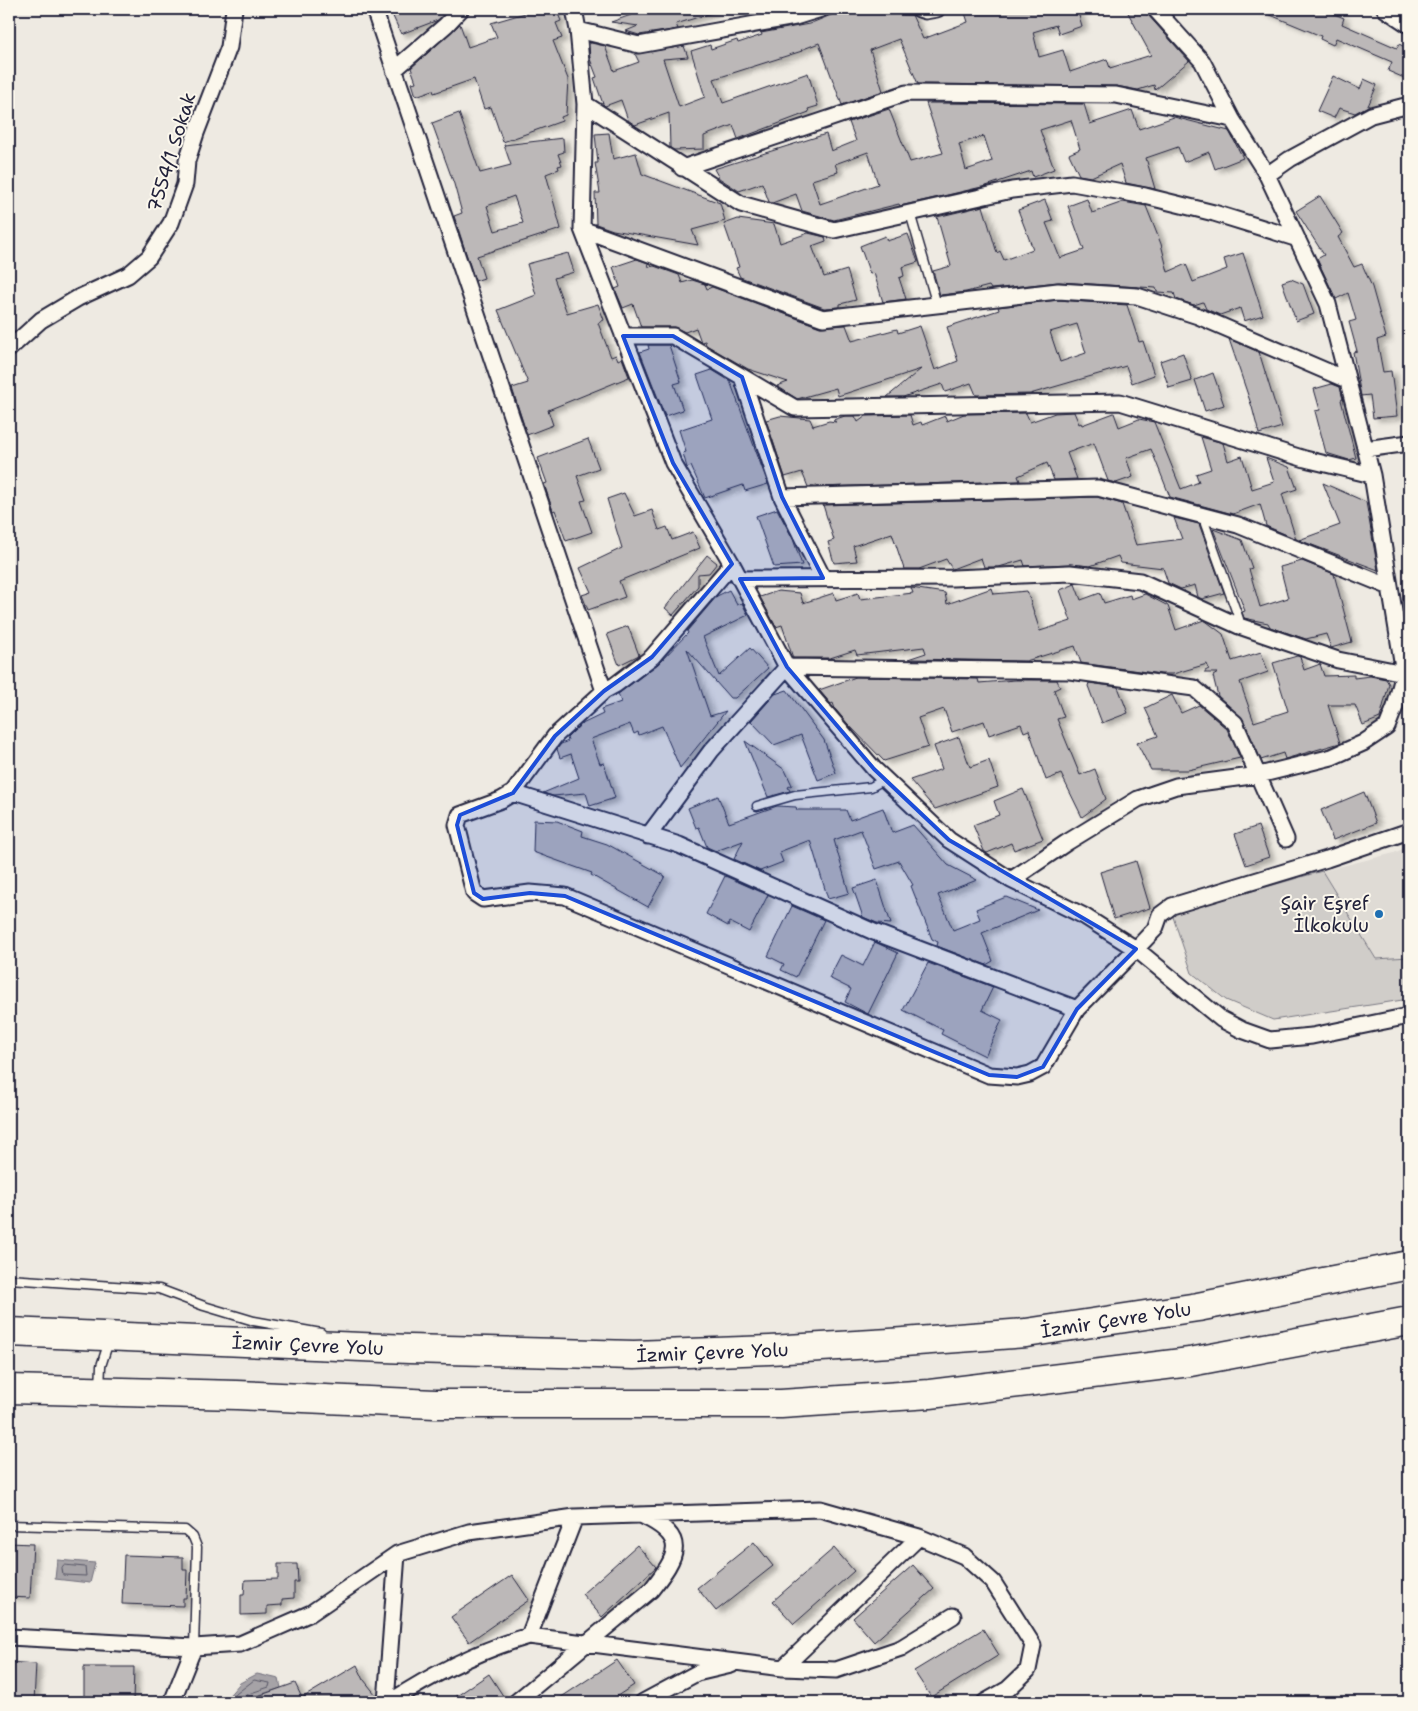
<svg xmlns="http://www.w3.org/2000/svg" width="1418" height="1711" font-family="'Shantell Sans',sans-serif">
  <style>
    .built { fill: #dfdbd5 }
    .green { fill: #d0cdc9; stroke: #797882 }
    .water { fill: #a6a3a7; stroke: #716f7c }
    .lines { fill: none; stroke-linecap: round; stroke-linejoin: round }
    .shore { stroke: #575666; stroke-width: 1 }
    .building { fill: #bcb8b8; stroke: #22223b; fill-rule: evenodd; filter: url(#shadow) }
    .service-casing { stroke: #22223b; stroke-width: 11 }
    .minor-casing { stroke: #22223b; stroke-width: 19 }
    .motorway-casing { stroke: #22223b; stroke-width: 31 }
    .service { stroke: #fbf7ec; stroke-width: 8 }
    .minor { stroke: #fbf7ec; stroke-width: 15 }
    .motorway { stroke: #fbf7ec; stroke-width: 28 }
    .marked { fill: #1d4ed8; fill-opacity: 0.2; stroke: #1d4ed8; stroke-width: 4; stroke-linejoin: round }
    .poi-dot { fill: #1f6fb2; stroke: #fbf7ec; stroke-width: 2 }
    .labels { text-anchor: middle; stroke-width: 4; stroke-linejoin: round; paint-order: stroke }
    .street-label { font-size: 19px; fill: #22223b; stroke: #fbf7ec }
    .poi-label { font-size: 19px; fill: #22223b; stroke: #fbf7ec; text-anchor: end }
  </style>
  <defs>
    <filter id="shadow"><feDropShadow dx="5.5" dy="3" stdDeviation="2.5" flood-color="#0004"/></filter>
  </defs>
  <rect width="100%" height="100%" fill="#eeeae2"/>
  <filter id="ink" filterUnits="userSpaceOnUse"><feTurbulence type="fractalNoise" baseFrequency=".02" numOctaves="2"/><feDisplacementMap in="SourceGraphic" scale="10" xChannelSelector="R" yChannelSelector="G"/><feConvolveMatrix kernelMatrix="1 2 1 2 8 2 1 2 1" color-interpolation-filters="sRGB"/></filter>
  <g filter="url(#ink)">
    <path class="built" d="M1409,846V957L1376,959L1322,871L1394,853Z"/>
    <path class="green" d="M1322,871L1376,959L1409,957V999L1273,1020L1226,1000L1192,973L1172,914Z"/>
    <path class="water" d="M57,1560L95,1563L90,1583L55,1579Z
      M257,1674L279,1679L281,1688L238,1702L225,1700L240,1683Z"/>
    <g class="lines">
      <path class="shore" d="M64,1565L85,1567L86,1576L63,1575L62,1568Z
        M230,1702L232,1697L254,1680L270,1683L269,1687L242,1696L239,1702"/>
    </g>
    <path class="building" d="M400,9H448L438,20L401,34L391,12Z
      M539,9H556L561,21L556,23L562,38L553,41L568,79L566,115L561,117L562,121L503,142L491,107L484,109L474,79L434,93L433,90L416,96L412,83L416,82L411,68L460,24L468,47L497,37L491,23Z
      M648,9H715V12L676,24L678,29L639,35L626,31L638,26L611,22Z
      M846,9H878L885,10L886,14L912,15L923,39L968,22L965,13L978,9H1077L1082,26L1059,34L1056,25L1033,32L1039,57L1063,50L1070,72L1107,59L1110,68L1151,55L1126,9H1146L1148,15L1189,61L1155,90L1154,85L1138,90L1116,86L918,84L899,39L870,50L883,91L842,105L819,43L801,50L802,51L714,79L723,103L808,73L818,106L808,109L809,112L738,139L733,125L704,136V149L674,150L670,148L669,113L635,125L628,120L621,100L605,106L603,104L594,78L597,77L590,59L589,44L591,43L605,46L614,71L639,62L635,54L684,46L688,57L663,59L679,107L705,97L691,51L710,45L711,49L737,40L738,43L762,35L761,33L809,24Z
      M1256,9H1322L1344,18L1342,24L1397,48L1399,44L1409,49V80L1388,71L1392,62L1336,38L1333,45L1320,39L1321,36Z
      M1333,76L1360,89L1364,79L1377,85L1368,106L1355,113L1339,108L1334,118L1317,111Z
      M926,103L1084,104L1090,124L1132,110L1139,129L1174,117L1229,131L1243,158L1215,169L1209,152L1184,162L1178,147L1146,158L1155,189L1126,183L1120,164L1091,177L1079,175L1069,154L1080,149L1071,120L1040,130L1054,169L1033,177L1031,171L986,186L900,206L899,204L834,220L802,211L796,194L772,203L769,202L762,183L739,191L736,189L719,178L714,169L826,134L831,151L856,141L849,122L889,109L910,162L943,153ZM984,136L992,161L966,170L959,144ZM868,152L878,184L820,204L812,180L838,172L835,164Z
      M459,113L480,173L511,165L504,145L563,138L564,152L558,154L562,165L558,166L559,169L546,174L561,229L477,256L484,278L475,281L454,216L462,213L454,184L432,123ZM514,196L523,223L495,231L487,206Z
      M609,133L613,159L636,153L642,174L720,203L725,221L692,230L698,245L613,230L596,224L595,193H600L595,163H598L595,134Z
      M1320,196L1343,233L1338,237L1354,267L1362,264L1372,287L1386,337L1377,340L1383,372L1391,371L1397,416L1373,418L1370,395L1361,396L1353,352L1357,351L1349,322L1356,320L1348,293L1336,299L1317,259L1324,255L1296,211Z
      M1087,199L1092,213L1123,202L1146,206L1161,244L1168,272L1186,264L1193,282L1227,269L1224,259L1243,253L1263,315L1244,321L1240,308L1220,315L1206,309L1203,302L1194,305L1176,299L1174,293L1157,292L1156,288L1059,282L991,289L989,286L966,292L940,295L933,271L951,266L937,217L983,206L997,253L1000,251L1004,260L1033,249L1018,210L1045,200L1053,221L1046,223L1060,258L1084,250L1068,206Z
      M738,219L774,224L780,243L808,233L825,237L826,241L812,246L824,277L847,270L856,300L840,304V307L824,308L740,277L736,268L739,267L724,224Z
      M908,234L918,262L902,267L904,276L899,278L906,299L883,302L874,273L870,274L860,246L885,236L887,241Z
      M568,253L574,272L554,278L567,313L598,304L604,320L598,323L611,357L616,355L618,360L622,358L629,377L548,410L553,425L527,435L512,388L528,383L498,310L536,295L527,264Z
      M637,259L648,263L649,267L654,266L679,275L682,283L692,280L705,284L707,289L712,287L820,327L846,325L852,341L897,329L898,333L920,326L935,370L958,361L947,327L999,310L998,307L1058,300L1127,305L1139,342L1143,341L1154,375L1132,383L1126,366L1030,394L976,395L971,383L945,392L942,384L903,397H887L921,369L838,396L836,388L797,399L777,386L788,382L748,369L706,345L705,341L701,342L696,328L685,332L674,327H641L633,304L623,308L615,289L620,287L613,267ZM1077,324L1086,353L1060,362L1050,332Z
      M1291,279L1303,284L1314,314L1296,321L1282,282Z
      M1229,339L1259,352L1282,427L1259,434L1252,407Z
      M648,345H669L681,382L674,384L683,410L665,416L640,352L649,349Z
      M1183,353L1192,381L1169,388L1160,361Z
      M712,370L730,381L768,484L745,491L743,485L705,498L691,466L687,468L683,453L686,452L679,430L712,419L697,375Z
      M1213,373L1224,405L1205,411L1195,380Z
      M1332,384L1340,387L1343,399L1341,400L1356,458L1349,460L1326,453L1315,411L1320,410L1314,389Z
      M1074,412L1079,424L1081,423L1082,425L1114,413L1119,427L1139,419L1154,422L1181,489L1199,482L1196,474L1211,469L1201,437L1223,443L1228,461L1242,456L1252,489L1274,482L1266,458L1289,467L1297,489L1282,494L1296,539L1266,526L1260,504L1233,514L1170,497L1151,449L1126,458L1133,477L1116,483L1108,481L1094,443L1067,453L1077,479L1054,480L1047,463L1018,476L1020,481L818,487L817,485L808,487L802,472L785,477L766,420L780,416L810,419L813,426L829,421L836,422L833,420L845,416H855L858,422L866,416L910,415L913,425L921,422L922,425L945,416L947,421L964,414L1026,413L1030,422L1055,413Z
      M588,439L599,468L577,476L586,500L581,501L592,532L566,541L555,510L553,511L544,484L547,483L538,458Z
      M1323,483L1366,502L1378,570L1299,540L1340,525Z
      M624,493L635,516L652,510L659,530L667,527L672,540L693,532L700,548L619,581L625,597L588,610L582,595L591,592L580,568L622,548L607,499Z
      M1097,497L1122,504L1136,545L1182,539L1174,518L1199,524L1224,593L1202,599L1198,597L1195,585L1181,589L1168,583L1163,568L1121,563L1118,556L1090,566L1070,564L1025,566L1023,560L999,567H984L981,558L952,569L946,559L919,569H904L892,533L853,546L857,561L834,563L828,542L834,540L823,505Z
      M777,509L793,539L802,565L774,567L756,516Z
      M1213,529L1242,540L1252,568L1249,569L1260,607L1288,598L1280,567L1302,561L1334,574L1352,642L1331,648L1326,634L1306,639L1270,627L1268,623L1244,618L1242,612L1245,611Z
      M707,555L717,563L709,573L698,574V586L673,615L665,608Z
      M1075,584L1081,600L1100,593L1104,603L1130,595L1131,599L1145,594L1168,606L1176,630L1204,620L1207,622L1223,634L1232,661L1261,652L1268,672L1240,682L1254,722L1288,711L1273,663L1297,656L1300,657L1304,670L1320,664L1324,676L1354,675V678L1370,676L1386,679L1389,684L1380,718L1363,725L1355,705H1328L1340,743L1285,759L1283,753L1261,760L1243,719L1218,696L1213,676L1218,673H1205V671L1209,669L1207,664L1173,674H1161L1081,663L1075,646L1026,661L908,659L926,653L924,647L857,655L855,650L830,658H793L782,625L776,627L760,597L778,591L800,593L803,603L834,593L836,600L858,593L860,599L913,593L911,588L945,593L947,604L992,588L994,594L1027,591L1040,631L1071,621L1060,590Z
      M729,590L737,605L742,603L748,615L703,637L719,676L750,648L768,668L735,698H730L687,649L710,716L726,711L680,768L662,726L639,735L638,732L634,734L630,724L591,739L600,764L604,763L615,798L590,806L586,793L553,796L543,793L579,778L571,754L560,758L557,749L561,744L568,741L567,738L580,725L603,714L601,709L621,702L618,694L658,664L688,633L687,631L717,596Z
      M628,626L639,655L619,665L607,634Z
      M856,677L978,679L979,683L1015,680H1057L1060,687L1054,690L1064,717L1057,719L1080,775L1095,769L1106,799L1082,817L1061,774L1046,780L1029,730L1024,732L1021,724L989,735L984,721L952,732L944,709L918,718L928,747L884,761L847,723L835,709L833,703L831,704L819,690Z
      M1089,683L1118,687L1128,713L1102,723L1088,686Z
      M787,690L824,740L836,773L818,780L801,735L774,745L751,721L775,694Z
      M1172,695L1181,713L1199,705L1227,729L1240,758L1188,770H1151L1137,743L1158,736L1145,708Z
      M959,737L970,767L989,760L998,787L935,809L910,780L942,769L934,746Z
      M745,741L785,770L792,785L788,787L790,791L768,797Z
      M1023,789L1043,839L1014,850L1011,843L987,853L984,851L973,825L999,815L994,801Z
      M1364,792L1376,823L1333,840L1321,810Z
      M718,796L729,823L777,806L796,807L797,810H846L850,820L883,808L892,833L913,825L948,865L977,880L938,895L953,930L980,919L976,909L1006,897L1038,910L982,933L993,961L986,965L937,946L938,942L932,939L911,886L913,885L899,861L876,869L861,830L834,840L849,893L828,899L810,840L779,852L783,862L760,871L734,859L743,841L716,851L707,847L699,827L696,828L688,808Z
      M534,820L557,821L583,831L582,836L607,844L665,876L648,907L591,875L592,873L533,852Z
      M1258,826L1269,857L1246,865L1235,834Z
      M1136,861L1150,908L1114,919L1100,872Z
      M725,876L768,895L749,932L730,922L728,926L706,914Z
      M877,880L891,924L877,923L863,917L853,888Z
      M792,906L824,920L796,977L781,970L784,964L768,956Z
      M875,942L898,953L868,1014L845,1002L851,989L829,978L841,955L863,966Z
      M928,963L993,987L982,1010L1002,1020L985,1056L941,1034L943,1030L903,1010Z
      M754,1542L773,1566L716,1611L697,1588Z
      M9,1543L33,1544L30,1598L9,1597Z
      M637,1545L656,1567L602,1617L582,1594Z
      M834,1548L854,1571L794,1624L773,1601Z
      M124,1555L183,1557V1570H187L186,1598H183V1606L122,1604Z
      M278,1564H297L298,1582H294V1598L282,1599V1605L267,1606V1614L241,1615V1595H244L245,1580L278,1579Z
      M913,1565L934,1589L874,1642L853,1618Z
      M512,1575L529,1600L469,1642L451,1617Z
      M983,1629L999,1655L931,1697L914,1671Z
      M617,1660L634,1685L608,1702H554Z
      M9,1662L36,1664L34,1702H9Z
      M357,1665L364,1680L376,1695L359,1702H248L247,1700L295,1683L302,1698Z
      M84,1667H134L133,1702H84Z
      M489,1674L507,1702H448Z"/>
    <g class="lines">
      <defs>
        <path id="service" d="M910,213L937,305
          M1205,517V524L1239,619V626
          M757,806L795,795L871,787L885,779
          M9,1279L159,1289L204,1306L254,1321L321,1333
          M100,1388L101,1366L109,1341
          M9,1525L185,1530L193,1537L197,1547L194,1647"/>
        <path id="minor" d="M374,9L604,691
          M574,9L578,30L585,104L582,229L673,463L732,564L787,667L874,769L949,840L1011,880L1066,843L1138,799L1176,786L1259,775L1332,757L1363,743L1387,727L1395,707L1404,673L1372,475L1328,304L1267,175L1290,159L1371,115L1409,105
          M919,9L925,11L937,9
          M1155,9L1202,61L1232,119L1267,175
          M1385,9L1409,25
          M578,30L639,45L795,17L821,9
          M394,70L446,25L461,9
          M585,104L741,204L834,230L1012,190L1072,183L1145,196L1214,213L1295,238
          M682,168L906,93L1116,95L1232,119
          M582,229L823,318L1058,291L1137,296L1198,316L1347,380
          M623,336H673L795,408L1120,402L1305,459L1372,475
          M9,349L41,320L78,298L128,275L149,257L171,223L185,184L187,161L196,133L229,47L234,9
          M742,377L782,497L823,578
          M1365,449L1409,443
          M782,497L1098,488L1238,525L1390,587
          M732,564L652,657L615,685L604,691L555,736L513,793L501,800L460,815L457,825L474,893L483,899L530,893L565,896L989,1075L1017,1077L1030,1074L1043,1067L1077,1009L1136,949L1155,929L1160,915L1172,906L1327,859L1409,831
          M740,579L953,578L1070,573L1140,581L1239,626L1338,660L1404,673
          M513,793L679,845L874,932L1077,1009
          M648,836L711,751L787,667L1070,671L1194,688L1235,723L1286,839
          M1011,880L1084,916L1136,949L1221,1019L1242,1030L1270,1040L1312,1036L1409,1016
          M529,1636L575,1517
          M9,1637L194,1647L172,1702
          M194,1647L240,1644L311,1613L397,1554L469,1532L575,1517L820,1509L919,1537L964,1556L993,1582L1033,1645L1028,1670L1008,1689L985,1702
          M783,1668L919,1537
          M386,1702L397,1554
          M390,1702C433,1674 480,1650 529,1636L783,1668L836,1670L901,1648L953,1616
          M516,1702L651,1590C678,1555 689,1538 643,1516
          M643,1702L697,1673L731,1665"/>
        <g id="motorway">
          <path id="s1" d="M9,1332L409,1349L634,1355L770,1350L890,1343L1026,1333L1198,1307L1409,1265"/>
          <path d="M9,1389L237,1395L435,1404H781L930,1394L1190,1362L1409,1321"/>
        </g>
      </defs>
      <use href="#service" class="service-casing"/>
      <use href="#minor" class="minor-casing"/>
      <use href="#motorway" class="motorway-casing"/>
      <use href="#service" class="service"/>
      <use href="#minor" class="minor"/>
      <use href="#motorway" class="motorway"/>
    </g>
  </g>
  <path class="marked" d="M623,336H673L742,377L782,497L823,578L740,579L787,667L874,769L949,840L1136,949L1077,1009L1043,1067L1017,1077L989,1075L565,896L530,893L483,899L474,893L457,825L460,815L513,793L555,736L604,691L652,657L732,564L673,463Z"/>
  <circle class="poi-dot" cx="1379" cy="914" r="5"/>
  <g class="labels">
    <g class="street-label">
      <text transform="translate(171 152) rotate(-73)" y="7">7554/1 Sokak</text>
      <text dy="7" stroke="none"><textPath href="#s1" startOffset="1109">İzmir Çevre Yolu</textPath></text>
      <text dy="7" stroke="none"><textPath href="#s1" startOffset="299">İzmir Çevre Yolu</textPath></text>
      <text dy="7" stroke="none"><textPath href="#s1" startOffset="704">İzmir Çevre Yolu</textPath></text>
    </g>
    <g class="poi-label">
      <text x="1369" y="910">Şair Eşref<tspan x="1369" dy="22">İlkokulu</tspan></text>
    </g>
  </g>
  <rect width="1418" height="1711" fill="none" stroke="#fbf7ec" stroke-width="30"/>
  <rect x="15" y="15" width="1388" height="1681" fill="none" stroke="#22223b" stroke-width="2" filter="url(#ink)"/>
</svg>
